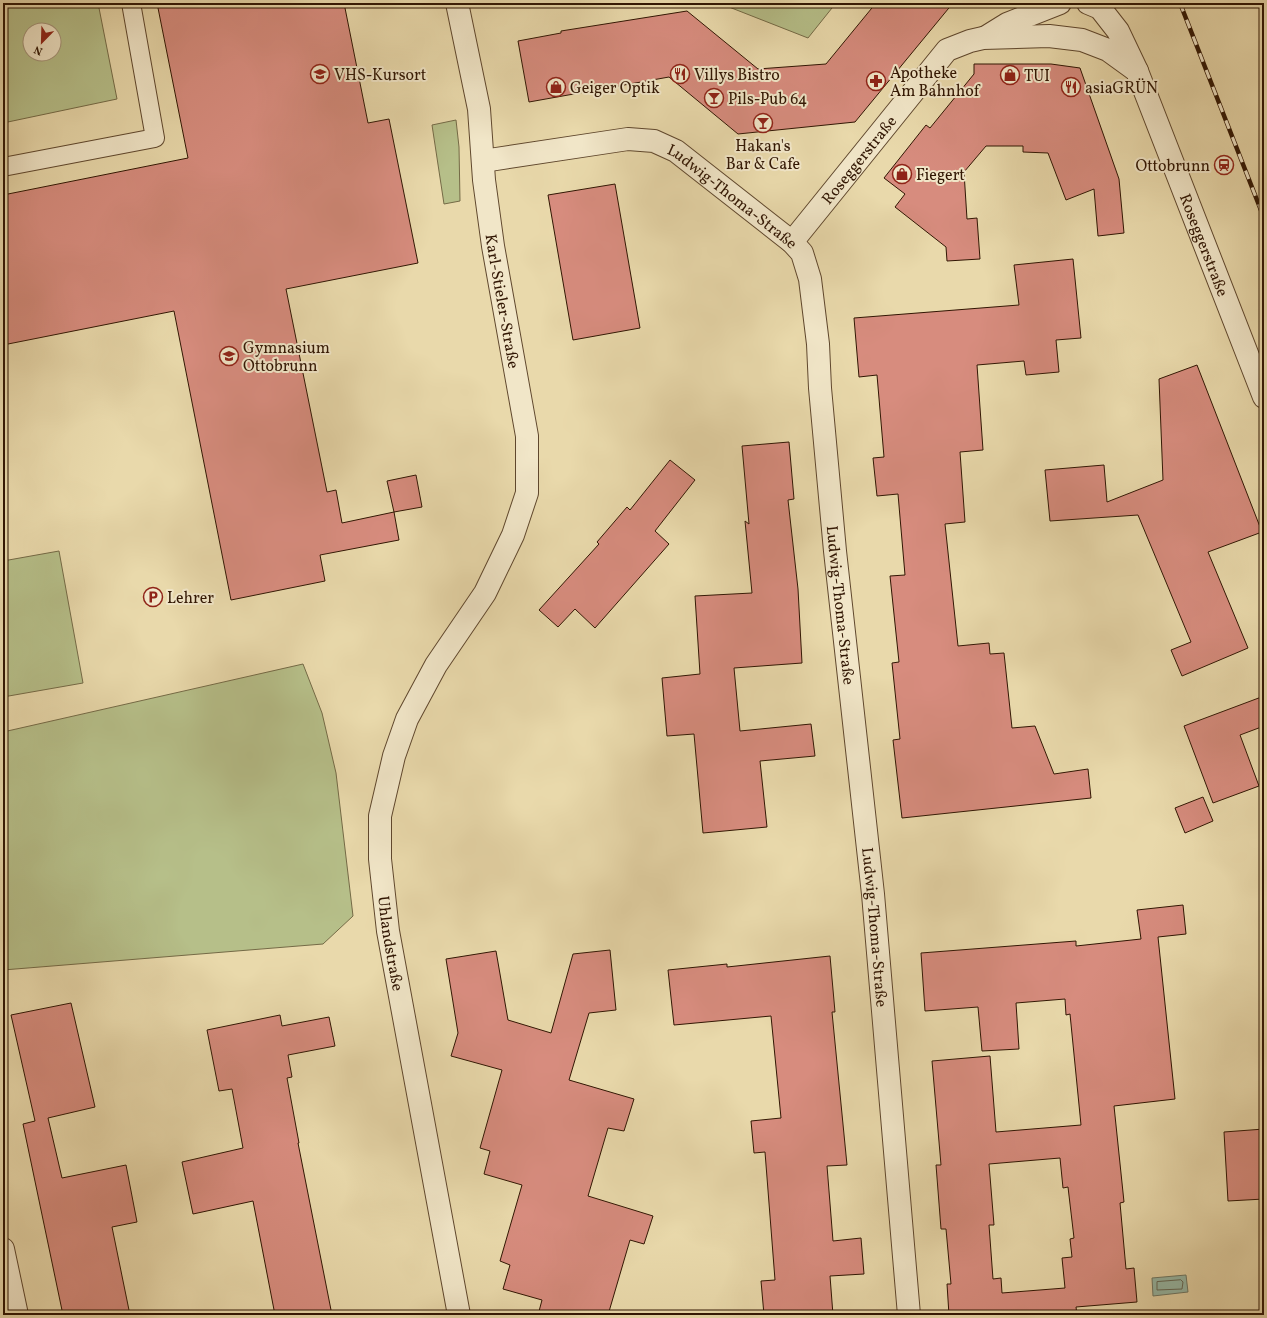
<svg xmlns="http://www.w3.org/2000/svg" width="1267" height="1318" font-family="Vollkorn,serif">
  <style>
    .green { fill: #b6bf89; stroke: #746a46; fill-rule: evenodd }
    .water { fill: #97baa8; stroke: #6e7866 }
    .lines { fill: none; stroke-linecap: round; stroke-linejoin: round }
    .shore { stroke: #646856; stroke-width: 1 }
    .building { fill: #d78c7e; stroke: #311603; fill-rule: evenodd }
    .service-casing { stroke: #5f472d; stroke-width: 20 }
    .minor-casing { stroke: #5f472d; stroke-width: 24 }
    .service { stroke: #f1e6c8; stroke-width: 18 }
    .minor { stroke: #f1e6c8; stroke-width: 22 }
    .rail-casing { stroke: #311603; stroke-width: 4.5 }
    .rail { stroke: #f1e6c8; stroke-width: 3; stroke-dasharray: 9; stroke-linecap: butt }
    .labels { text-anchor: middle; stroke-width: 4; stroke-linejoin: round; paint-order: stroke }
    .poi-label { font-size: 16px; fill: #311603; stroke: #f1e6c8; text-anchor: start }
    .street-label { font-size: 16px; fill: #311603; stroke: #f1e6c8 }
  </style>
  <rect width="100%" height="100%" fill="#e9d9ab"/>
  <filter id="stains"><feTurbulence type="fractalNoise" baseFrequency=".005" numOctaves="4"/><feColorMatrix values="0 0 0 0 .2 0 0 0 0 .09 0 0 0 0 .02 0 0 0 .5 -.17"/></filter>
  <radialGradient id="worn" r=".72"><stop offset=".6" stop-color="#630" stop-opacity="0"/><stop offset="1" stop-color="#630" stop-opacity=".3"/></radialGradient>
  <path class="green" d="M3,3H98L117,99L3,123ZM30,30H54V54H30Z
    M730,3H836L808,38L729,7Z
    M456,120L459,147L460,201L444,204L432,125Z
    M59,551L83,683L3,697V561Z
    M303,664L322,713L336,773L353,916L323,944L3,970V732Z"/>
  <path class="water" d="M1186,1275L1188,1292L1153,1296L1152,1278Z"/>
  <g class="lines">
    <path class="shore" d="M1181,1280L1183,1282L1182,1289L1157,1290V1282Z"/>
  </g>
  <path class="building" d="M157,3H344L368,123L389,119L418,263L286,289L327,492L336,490L342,523L394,512L399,540L320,555L325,581L231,600L174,311L3,345V195L188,158Z
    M876,3H953L855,122L738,134L669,77L529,102L518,41L561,33V31L687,11L758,69L826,64Z
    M974,64H1051L1080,68L1119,179L1124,233L1098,236L1094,189L1066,200L1048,153L1023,152V146H986L964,172L967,219L977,218L980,259L947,261L946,247L895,207L905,194L884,178L926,125L930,128L974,74Z
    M615,184L640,328L573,340L548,195Z
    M1073,259L1081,338L1056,340L1059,372L1026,375L1024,361L977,365L983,450L960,452L965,522L945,524L958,646L989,643L990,654L1004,653L1012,728L1035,726L1054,774L1088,769L1091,798L902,818L893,740L900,739L892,663L899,662L890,576L905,575L898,494L877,496L873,458L884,457L877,375L859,377L854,318L1019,305L1014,265Z
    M1197,365L1262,532L1208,552L1248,648L1182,676L1171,650L1191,642L1138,515L1050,521L1045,470L1104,465L1107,502L1163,480L1159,379Z
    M789,442L794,499L788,500L798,589L802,663L734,668L740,731L811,724L815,756L760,761L767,827L703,833L694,734L667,736L662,678L700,674L695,596L752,593L745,521L749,524L742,446Z
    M670,460L695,480L655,531L669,544L595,628L575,609L558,627L539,610L599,544L597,542L627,507L630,510Z
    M416,475L422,507L394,512L387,481Z
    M1264,696V726L1240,735L1259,786L1213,803L1184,726Z
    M1203,797L1213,821L1185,833L1175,808Z
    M1183,905L1186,934L1158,937L1175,1099L1114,1106L1124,1202L1120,1203L1126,1269L1134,1268L1137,1302L1076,1307L1077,1315H949L947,1284H951L946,1229H941L936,1165H941L932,1061L990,1056L996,1132L1081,1125L1070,1014L1066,1015L1065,999L1016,1003L1019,1049L982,1051L978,1007L925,1011L921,953L1076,941V946L1141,939L1137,910ZM1060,1158L1063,1188L1068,1187L1074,1238L1070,1239L1072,1257L1062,1258L1065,1288L1002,1293L1001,1278L993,1279L989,1225H994L989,1164Z
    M610,950L616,1010L589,1013L569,1080L634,1099L624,1131L608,1128L588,1196L653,1216L644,1244L630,1240L608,1315H538L542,1300L503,1289L510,1265L500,1261L522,1185L484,1174L490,1151L480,1148L502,1070L451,1056L458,1033L446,959L496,951L508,1020L551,1033L573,954Z
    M830,956L835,1012H832L847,1165L827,1166L833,1241L861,1238L864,1274L830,1276L833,1315H764L761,1281L775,1280L765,1152L754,1153L751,1121L781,1118L771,1016L674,1025L668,970L727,964V967Z
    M71,1003L95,1107L48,1118L62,1178L126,1165L137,1222L112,1227L130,1315H63L23,1124L35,1121L11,1015Z
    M280,1015L282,1026L329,1017L335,1046L288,1055L292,1077L287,1078L299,1143H298L332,1315H275L253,1201L193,1214L182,1162L243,1148L232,1089L219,1091L207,1030Z
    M1264,1129V1199L1228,1201L1224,1132Z"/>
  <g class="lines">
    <defs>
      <path id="service" d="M3,167L155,138L131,3"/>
      <g id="minor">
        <path id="s1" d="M457,3L479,109L484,180L493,246L527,436V493L513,535L485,593L436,665L407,719L394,756L380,816V859L388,931L459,1315"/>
        <path id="s2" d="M1088,3L1100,8L1118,31L1137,71L1264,397"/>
        <path d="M986,37L1007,24L1060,3"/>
        <path id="s3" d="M483,161L628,139L654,141L676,151L792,242L802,253L810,279L818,344L820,388L835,551L873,894L909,1315"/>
        <path id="s4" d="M792,242L947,50L970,41L983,38L1049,36L1082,40L1108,50L1137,71"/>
        <path d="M3,1249L17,1315"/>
      </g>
    </defs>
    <use href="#service" class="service-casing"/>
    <use href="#minor" class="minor-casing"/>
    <use href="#service" class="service"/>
    <use href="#minor" class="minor"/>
    <defs>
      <path id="rail" d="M1180,3L1264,218"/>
    </defs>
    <use href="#rail" class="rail-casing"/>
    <use href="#rail" class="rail"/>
  </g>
  <defs>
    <symbol id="school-ring" viewBox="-11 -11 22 22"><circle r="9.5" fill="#f1e6c8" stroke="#8f2418" stroke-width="1.5"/><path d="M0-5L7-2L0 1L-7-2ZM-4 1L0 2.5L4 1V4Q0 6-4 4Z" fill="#8f2418"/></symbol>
    <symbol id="restaurant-ring" viewBox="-11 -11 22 22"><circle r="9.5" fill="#f1e6c8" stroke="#8f2418" stroke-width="1.5"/><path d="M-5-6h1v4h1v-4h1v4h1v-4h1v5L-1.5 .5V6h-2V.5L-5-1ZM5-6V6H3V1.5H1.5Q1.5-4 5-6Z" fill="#8f2418"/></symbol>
    <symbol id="shop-ring" viewBox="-11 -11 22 22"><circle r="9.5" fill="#f1e6c8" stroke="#8f2418" stroke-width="1.5"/><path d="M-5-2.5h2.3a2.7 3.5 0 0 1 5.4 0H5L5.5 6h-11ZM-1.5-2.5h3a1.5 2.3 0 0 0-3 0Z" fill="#8f2418"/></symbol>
    <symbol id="pharmacy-ring" viewBox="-11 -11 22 22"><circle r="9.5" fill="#f1e6c8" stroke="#8f2418" stroke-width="1.5"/><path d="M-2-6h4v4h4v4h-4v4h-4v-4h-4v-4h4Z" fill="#8f2418"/></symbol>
    <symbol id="bar-ring" viewBox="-11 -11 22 22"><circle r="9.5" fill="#f1e6c8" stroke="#8f2418" stroke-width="1.5"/><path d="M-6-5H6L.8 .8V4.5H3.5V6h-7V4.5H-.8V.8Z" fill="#8f2418"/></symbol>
    <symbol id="station-ring" viewBox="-11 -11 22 22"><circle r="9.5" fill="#f1e6c8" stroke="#8f2418" stroke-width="1.5"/><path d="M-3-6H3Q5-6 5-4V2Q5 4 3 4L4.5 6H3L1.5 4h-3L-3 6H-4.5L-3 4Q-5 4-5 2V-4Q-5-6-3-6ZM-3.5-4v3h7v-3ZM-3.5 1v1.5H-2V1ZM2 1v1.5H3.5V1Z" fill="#8f2418"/></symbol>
    <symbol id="parking-ring" viewBox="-11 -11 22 22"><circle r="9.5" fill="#f1e6c8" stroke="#8f2418" stroke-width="1.5"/><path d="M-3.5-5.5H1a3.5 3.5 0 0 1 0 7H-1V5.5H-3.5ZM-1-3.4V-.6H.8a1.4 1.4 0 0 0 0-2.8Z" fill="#8f2418"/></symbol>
  </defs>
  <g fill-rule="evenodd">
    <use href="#school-ring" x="309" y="63" width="22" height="22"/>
    <use href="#restaurant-ring" x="669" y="63" width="22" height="22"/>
    <use href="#shop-ring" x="999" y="64" width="22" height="22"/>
    <use href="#pharmacy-ring" x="865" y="70" width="22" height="22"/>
    <use href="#shop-ring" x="545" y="76" width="22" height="22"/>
    <use href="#restaurant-ring" x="1060" y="76" width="22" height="22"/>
    <use href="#bar-ring" x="703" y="87" width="22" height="22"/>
    <use href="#bar-ring" x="752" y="112" width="22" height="22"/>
    <use href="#station-ring" x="1213" y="154" width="22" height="22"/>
    <use href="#shop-ring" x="891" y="163" width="22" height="22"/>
    <use href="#school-ring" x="218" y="345" width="22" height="22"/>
    <use href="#parking-ring" x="142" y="586" width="22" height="22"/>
  </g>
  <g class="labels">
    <g class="poi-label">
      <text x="890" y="78">Apotheke<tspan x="890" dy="18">Am Bahnhof</tspan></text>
      <text x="334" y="80">VHS-Kursort</text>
      <text x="694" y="80">Villys Bistro</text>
      <text x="1024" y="81">TUI</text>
      <text x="570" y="93">Geiger Optik</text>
      <text x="1085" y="93">asiaGRÜN</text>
      <text x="728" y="104">Pils-Pub 64</text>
      <text x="763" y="151" text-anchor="middle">Hakan's<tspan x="763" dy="18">Bar &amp; Cafe</tspan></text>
      <text x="1210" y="171" text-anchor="end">Ottobrunn</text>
      <text x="916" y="180">Fiegert</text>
      <text x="243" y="353">Gymnasium<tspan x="243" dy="18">Ottobrunn</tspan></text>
      <text x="167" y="603">Lehrer</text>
    </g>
    <g class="street-label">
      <text dy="6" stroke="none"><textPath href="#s4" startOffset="106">Roseggerstraße</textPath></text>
      <text dy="6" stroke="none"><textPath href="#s3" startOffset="269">Ludwig-Thoma-Straße</textPath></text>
      <text dy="6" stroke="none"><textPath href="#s2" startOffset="273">Roseggerstraße</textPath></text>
      <text dy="6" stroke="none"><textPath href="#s1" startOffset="302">Karl-Stieler-Straße</textPath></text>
      <text dy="6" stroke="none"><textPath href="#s3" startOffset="714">Ludwig-Thoma-Straße</textPath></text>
      <text dy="6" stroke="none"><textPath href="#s3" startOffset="1038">Ludwig-Thoma-Straße</textPath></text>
      <text dy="6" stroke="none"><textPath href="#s1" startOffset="982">Uhlandstraße</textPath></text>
    </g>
  </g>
  <rect width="1267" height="1318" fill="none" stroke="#e9d9ab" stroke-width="16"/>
  <rect x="4" y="4" width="1259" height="1310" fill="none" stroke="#311603" stroke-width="2"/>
  <rect x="8" y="8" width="1251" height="1302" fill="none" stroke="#311603"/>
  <g transform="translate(42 42) rotate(203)"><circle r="19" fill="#f1e6c8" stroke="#a49379"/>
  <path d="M0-3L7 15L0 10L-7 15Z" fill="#8f2418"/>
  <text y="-6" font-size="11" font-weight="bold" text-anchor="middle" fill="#311603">N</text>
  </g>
  <rect width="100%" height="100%" filter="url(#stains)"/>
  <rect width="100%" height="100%" fill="url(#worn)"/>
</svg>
